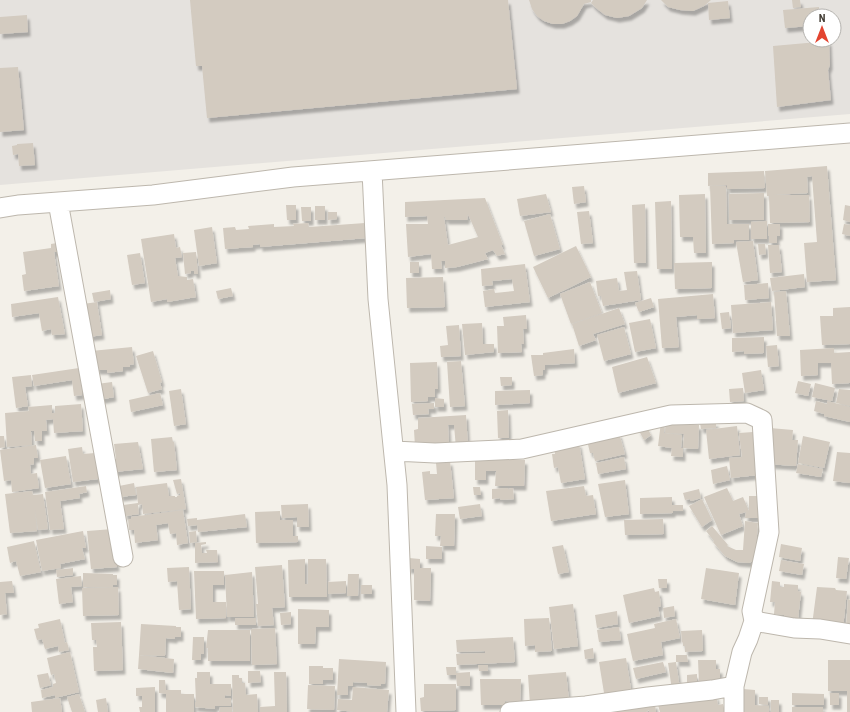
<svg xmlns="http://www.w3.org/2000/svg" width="850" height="712" font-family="'Roboto Condensed',sans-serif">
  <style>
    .industrial { fill: #e5e2de; fill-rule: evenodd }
    .building { fill: #d3cbc0; fill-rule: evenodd; filter: url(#shadow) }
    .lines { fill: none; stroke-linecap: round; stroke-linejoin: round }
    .minor-casing { stroke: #bdb7ad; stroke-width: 21 }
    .minor { stroke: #fff; stroke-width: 19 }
  </style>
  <defs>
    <filter id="shadow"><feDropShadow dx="2.5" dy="4.5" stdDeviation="1" flood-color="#0004"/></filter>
  </defs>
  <rect width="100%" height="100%" fill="#f3f0e9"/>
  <path class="industrial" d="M0,0H850V114L0,185ZM810,16H834V40H810Z"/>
  <path class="building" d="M190,0H508L517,89L207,118L202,66H196Z
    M529,0H591V2L584,4L577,16L570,21L562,24H553L544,21L537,16L532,9Z
    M593,0H647L642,8L629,16L617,18L605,15L596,8L591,3Z
    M661,0H711L704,6L693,11L680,10L668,7Z
    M792,0H800L801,7L793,8Z
    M728,1L730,18L709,20L708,3Z
    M819,7V16H810V26L785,28L783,10Z
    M27,15L28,32L0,34V17Z
    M829,41L830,65L828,70L831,100L777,107L773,46Z
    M18,67L24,130L0,132V68Z
    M33,143L35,165L19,166L18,154L13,155L12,146L17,145V144Z
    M827,166L836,280L807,282L804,243L817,242L812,176L807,177L808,193L773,195H809L810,222L770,223L769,196H767L765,171Z
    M764,171L765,188L727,189V185L708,186V173Z
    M584,186L586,202L574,204L572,187Z
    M710,186H726L727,224H749V240H734V243L712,244Z
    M764,193V220H729V194Z
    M546,194L551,212L520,216L517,199Z
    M705,194L706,253H694L693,237H680L679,195Z
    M485,198L503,245H501L505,254L497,256L493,250L485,253L488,259L457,267L445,268V261H441L442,269H432L431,254L408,257L406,224H428L427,216L405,217V202ZM468,214L478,237L448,245L444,217H445L446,220H467Z
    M671,201L672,269H657L655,202Z
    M645,204L646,263H634L632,205Z
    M286,205H296V220H287Z
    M845,205L850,206V222L843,220Z
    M315,206H325V220H315Z
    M301,207H311V221H302Z
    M589,211L593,243L581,244L577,212Z
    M328,212H337V219L328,220Z
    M550,214L560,249L534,256L524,221Z
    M767,221V239H751V222Z
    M308,223L309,227L365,223L367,238L260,247V244L253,245V247L225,249L223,228L235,227L236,230L249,229L248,226L274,224V227L294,226L293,224Z
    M768,224H780V236H777V243H769V236H768Z
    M844,224L850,225V236L842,234Z
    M212,227L217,263L199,266L194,230Z
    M174,234L176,248L180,247L182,257L175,258L178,276L187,277V280L193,279L196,297L167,302V299L151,302L141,239Z
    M753,241L758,280L743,282L736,242Z
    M57,243L58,252H54L59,286L24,291L22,275L26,274L23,252L51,248V244Z
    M758,244H765L766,254L759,255Z
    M768,245H779L782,272L770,273Z
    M576,246L591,277L548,298L533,267Z
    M196,252L198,274H194V271H191V273L185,274L183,253Z
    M140,253L145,283L132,285L127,255Z
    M410,262H419V273H410Z
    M712,262V288L675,289L674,263Z
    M525,264L530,302L485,307L483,291L494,289L495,293L514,291L512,279L492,281L493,285L482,286L481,269Z
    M637,271L641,300L603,306L601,296H598L596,281L617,278L619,291L627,290L624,272Z
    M804,274L805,287L772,291L770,278Z
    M443,277L445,307L407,308L406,278Z
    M590,282L602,313L571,324L560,294Z
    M768,283L769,298L745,300L744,285Z
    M231,288L233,296L218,299L216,291Z
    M110,290L111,299L94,302L92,293Z
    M786,291L790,336H777L774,292Z
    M713,294L715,318L697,319V315L676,317L679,347L662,348L658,299Z
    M58,297L65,334L52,335L51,329L42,331L39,313L12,317L11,304Z
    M651,298L654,307L639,312L635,303Z
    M97,302L102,335L89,337L83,304Z
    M771,302L773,330L733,333L731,305Z
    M850,307V344L822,345L820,316H833V308Z
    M619,308L625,324L593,334L596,340L579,346L572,324Z
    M729,312L731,328L722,329L720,313Z
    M526,315L527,329H523L524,344H521L522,352L498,353L497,326H504L503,317Z
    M650,319L656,348L635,352L629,323Z
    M482,323L483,344H494V352L465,355L462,324Z
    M459,325L461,356L441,357L440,346L448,345L446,326Z
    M624,327L631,354L604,361L597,335Z
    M764,337V353L744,354V351L732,352V338Z
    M777,345L779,366L768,367L766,346Z
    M132,347L134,364L130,365V367H123V371L107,373V370H97L91,351Z
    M834,348V353L850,352V383L832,384L831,363H818V375L801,376L800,350Z
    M574,349L575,363L545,365V370H543V375L534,376L531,355H543V353Z
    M153,351L162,382L160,383L162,389L148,393L136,356Z
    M647,357L656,383L618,393L612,367Z
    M461,361L465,406L450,407L447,362Z
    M437,362L438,389H435V397H428V401L411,402L410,363Z
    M79,368L82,395L74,396L72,380L34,386L32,375Z
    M761,370L764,390L745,393L742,373Z
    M31,375L32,386L25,387L28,406L16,408L12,377Z
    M500,377H512V385L501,386Z
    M798,381L811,384L808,396L795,393Z
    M112,382L114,397L99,400L97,384Z
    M815,383L835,388L832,401L812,397Z
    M743,388L744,401L730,402L729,389Z
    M181,389L186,424L174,426L169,391Z
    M839,389L850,390V406L836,403Z
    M530,390V403L495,405V391Z
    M160,393L163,405L131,412L129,400Z
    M435,398L444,399V407H435Z
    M816,401L827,404V401L850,407V422L824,416V414L814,411Z
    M434,403V409H428L429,414L413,415L412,404Z
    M81,404L83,431L54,433L53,419L46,420L47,431H42V441H35L34,431H31L32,445L7,447L5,413L29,411L28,407L52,405V413H55V406Z
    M508,410L509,438H498L497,411Z
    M466,415L468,447L456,448L454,425H448L449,444L415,446L414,430L418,429V418Z
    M661,422L665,423L664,433L682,435L681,448H683V457L671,456L672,448L658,446Z
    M716,422V428L701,429L700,423Z
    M666,423L699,425L698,449L683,448L684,434L665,433Z
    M645,424L651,435L644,440L638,429Z
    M737,426L740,455L709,459L706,430Z
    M770,428L793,430L792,440H798L796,466L767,464Z
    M753,432L758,475L731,478L729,458L742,457L739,433Z
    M619,433L625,454L595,461L593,453H590L587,440Z
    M0,436H4L5,447L0,448Z
    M803,436L830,442L824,468L798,463Z
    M172,437L173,442H174L177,470L154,472L151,439Z
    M138,442L143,469L114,472L113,459H116L114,444Z
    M579,443L585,479L561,483L558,467L554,468L552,454H555L554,447Z
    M36,445L38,458H34V464L30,465L31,474L37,473L39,488L12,492L11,480L4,481L0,450Z
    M82,447L83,454L95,453L98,479L73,482L68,449Z
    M837,452L850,453V483L833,481Z
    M66,456L71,484L45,488L40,460Z
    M624,457L626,469L598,474L596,463Z
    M475,459L525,460L524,486H495L496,471H486V480H475Z
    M450,461L454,498L425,500L422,472L430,471V474H437L436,463Z
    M798,464L823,469L821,477L796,473Z
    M727,466L730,480L713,484L711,470Z
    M181,479L186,509L143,514L142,504L138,505L139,514L125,516L123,505L138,503L136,487L167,483L169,496H175V497H177V496L180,495V493L177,494L173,480Z
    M625,480L629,514L605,517L598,484Z
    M134,483L136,495L120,497L119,486Z
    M86,486L87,492L79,494L80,498L60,501L64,529L50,530L45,492Z
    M584,486L586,496L593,495L596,514L551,521L546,491Z
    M473,487H480L481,495H474Z
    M508,488V489L513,488L514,499L501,500L500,498L492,499V489Z
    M727,488L733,501L743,497L749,511V496H759L758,518H745L746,512L739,514L743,526L721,535L704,497Z
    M699,489L701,498L691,501L690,499L685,500L683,493Z
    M32,491L33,495L43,494L48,529L38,530L35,510L37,531L10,533L5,494Z
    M672,497V505H683V511H673V513L640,514V498Z
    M702,499L712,520L702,527L689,506Z
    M308,504L309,527H297V517L282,518L281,505Z
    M480,504L482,516L460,519L458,507Z
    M183,510L188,543L177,545L176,533L170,534L168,523L156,525L158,540L135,543L134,530H129L128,519H131V517Z
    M280,511V520H293V536H298V542L256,543L255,512Z
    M245,514L247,527L198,532L197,525L188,526L187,519L197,518V520Z
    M436,514H455L454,546H440L441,536H435Z
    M663,519L664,534L625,535L624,520Z
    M745,521L758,523L755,560L749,563L737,562L725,556L713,542L714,541L706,531L712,526L728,545L727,546L736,550H743Z
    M113,529L117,567L91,569L87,531Z
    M83,531L86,548H82L85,559L60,564L61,568L42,571L36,540Z
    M196,531L197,542L190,543L189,532Z
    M34,541L41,572L20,576L16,561L10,563L7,547Z
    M206,542V544L201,545L202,553H207L206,550H217L218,562L195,563V543Z
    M781,544L802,548L800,561L779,557Z
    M563,545L569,572L558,574L552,547Z
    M426,546L442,547V559H426Z
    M838,557L849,558L846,579L836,578Z
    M409,558L420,559V568H431L430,601L414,600V569H408Z
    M305,559V584H308V559H326L327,597H289L288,560Z
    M781,560L804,564L802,575L779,571Z
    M282,565L285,607L272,608L274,625L258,626L256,604H258L255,567Z
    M189,567L191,609L179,610L177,581L168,582L167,568Z
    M73,568V575L57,577L56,570Z
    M706,568L739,573L735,605L701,599Z
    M194,571H224V585H213V602H226V618L196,619Z
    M252,572L254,617H227L225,575Z
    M83,573L113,574V575H117V585H113V587H83Z
    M348,574H359L358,596H347Z
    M81,576L82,586L71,587L73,602L59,604L56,579Z
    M658,579H667V588H659Z
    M12,581L14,593H5L7,614L0,615V582Z
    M346,581V593L328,594V582Z
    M772,581L780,582V587H784V584L798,585V591L801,592L798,619L784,618V615L774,614L775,602H770Z
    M361,585H372V594H361Z
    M118,587L119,615L83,616L82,588Z
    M817,587L835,588L836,590L847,591L843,628L812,625Z
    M654,588L655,592L659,591L661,606L658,607L660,616L629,623L623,595Z
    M848,599L850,600V628H846Z
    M573,604L578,646L554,649L549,607Z
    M674,606L675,616L664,618L663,608Z
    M298,609L329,610V627H316L315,644H298Z
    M617,611L618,624L597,628L595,615Z
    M291,612V624L281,625L280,613Z
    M235,618H256V625H235Z
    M549,618L552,651L535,652V645L525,646L524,619Z
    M60,619L65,643L67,642L69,650L59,652L58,646L45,649L42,639L37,640L34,629L39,628L38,624Z
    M676,619L680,638L661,642L663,655L633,661L627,634L655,628L654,624Z
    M121,622L123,670L94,671L93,647H97L96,640H92L91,623Z
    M141,624L176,626V627H181V637H175V639L166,638L165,656L139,655Z
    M619,627L621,640L599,642L597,630Z
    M275,628L277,664L252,665L251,629Z
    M208,630H250V661H208V648H206Z
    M702,630L703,651L685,652V646H683V642L682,643L681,631Z
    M193,637H204V654H201V660H192Z
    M513,637L515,662L457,665L456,654L485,653V651L457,652L456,640Z
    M593,648L594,658L585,659L584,650Z
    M70,652L79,692L55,698V695L42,698L41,690L53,687V684L56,683L54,674L51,675L47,658Z
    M139,655L174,659L173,673L138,669Z
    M676,655H687L688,662H676Z
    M626,658L632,695L605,699L599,662Z
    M339,659L386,662L385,684H381V686L367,685V683L353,682V686H348V695H337Z
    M698,660H716V669H720V682L699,683Z
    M828,660H850V712H847V691H828Z
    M663,662L666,672L636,679L633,668Z
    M676,662L680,689L672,690L668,663Z
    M478,665H488V671H479Z
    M309,666H323V668H333V680H323V684H309Z
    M446,667H456V673L470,672V686H457L456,675H447Z
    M248,671H260L261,682L248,683Z
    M197,672H210V684H231V696L225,695V698H231V706H215V709L195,707V702H196L195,678H197Z
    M274,672H286L287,712H260V707L275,706Z
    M566,672L569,701L530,705L528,675Z
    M48,673L51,685L40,688L37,675Z
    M697,674V687H687V675Z
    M232,675H239V678H242V683H245L246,695L257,694L258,712H233Z
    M480,679H521L520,702L505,701V705H481Z
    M159,680H165L166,690H181V694H194V712H166V694L159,693Z
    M424,684H456V710L421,711L420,698L424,697Z
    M308,685L335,686L334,710L307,709Z
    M155,687V712H140L139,707H142V696H136V688Z
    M353,687L389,690L387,712H356L337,710L338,699L352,700Z
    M743,689L755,690V705L769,706V712H742Z
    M792,693L824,694V705H792Z
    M830,693H839V705H830Z
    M79,694L85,712H72L67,697Z
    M716,695L718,705L723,704L725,712H660L658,705L668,703L669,705Z
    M759,697H768V705L759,704Z
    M60,698L62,712H32L31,702Z
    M106,698L108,712H98L96,700Z
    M771,700H779V712H771Z
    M655,704L656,712H649V710L646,712H608Z
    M220,707H232V712H219Z
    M792,707H823V712H792Z"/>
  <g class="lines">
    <defs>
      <path id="minor" d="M372,171L378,299L397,485L406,712
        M58,202L123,557
        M0,208L18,205L153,195L293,177L850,133
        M394,451L435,453L522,449L671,415L747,413L762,420L769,532L752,611L754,621
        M510,712L586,706L648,697L712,690L734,686
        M734,712V686L742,652L748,639L754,621L794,628L820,629L850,634"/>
    </defs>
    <use href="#minor" class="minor-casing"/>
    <use href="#minor" class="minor"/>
  </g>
  <g transform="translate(822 28)"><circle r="19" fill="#ffffff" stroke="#b5b3af"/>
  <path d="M0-3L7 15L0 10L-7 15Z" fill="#e34430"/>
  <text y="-6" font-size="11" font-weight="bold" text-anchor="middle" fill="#464038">N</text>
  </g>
</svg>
